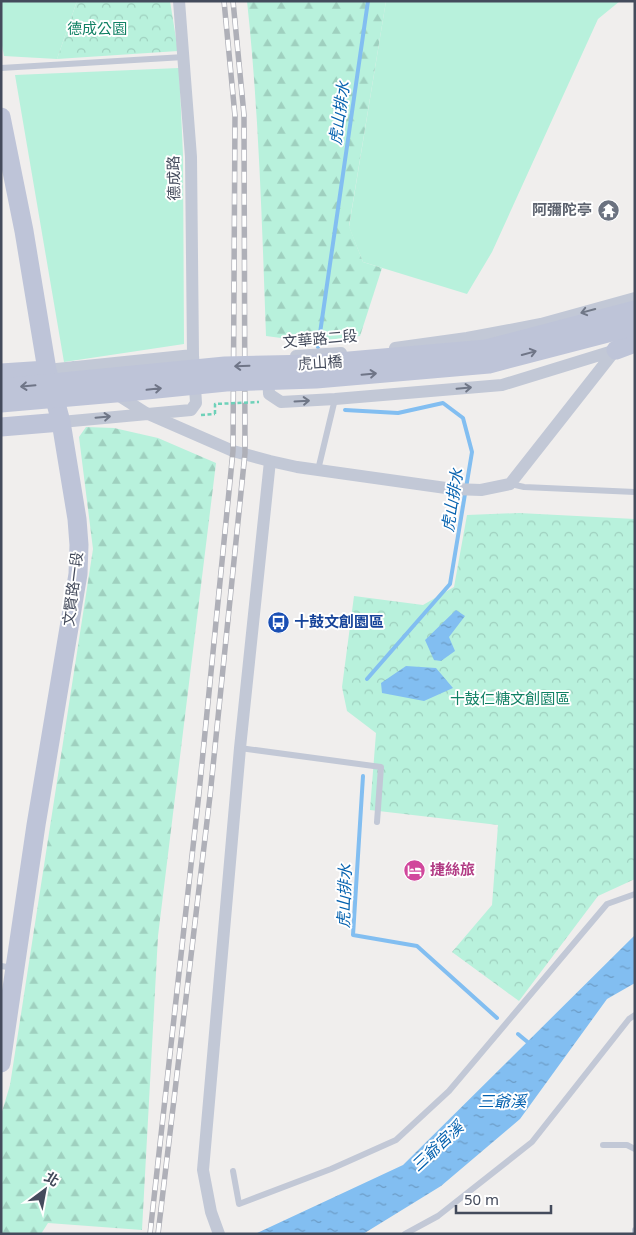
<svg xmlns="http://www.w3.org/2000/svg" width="636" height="1235" font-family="'Noto Sans','Noto Sans TC',sans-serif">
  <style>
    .green { fill: #b8f1dc }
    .forest { fill: url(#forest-firs) }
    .park { fill: url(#park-crowns) }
    .water { fill: url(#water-ripples) }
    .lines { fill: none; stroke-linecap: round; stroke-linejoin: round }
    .stream { stroke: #82bef1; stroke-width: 4 }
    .path { stroke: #6ed1b9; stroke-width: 2.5; stroke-dasharray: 4 2.5; stroke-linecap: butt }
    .lane { stroke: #c2c8d6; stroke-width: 6 }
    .street { stroke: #c2c8d6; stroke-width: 12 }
    .secondary { stroke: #bec4d8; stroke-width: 19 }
    .rail-casing { stroke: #afb0b8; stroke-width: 5.5 }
    .rail { stroke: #fff; stroke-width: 4; stroke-dasharray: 11; stroke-linecap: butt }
    .path-bridge { stroke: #6ed1b9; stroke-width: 2.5; stroke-dasharray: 4 2.5; stroke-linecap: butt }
    .secondary-bridge { stroke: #bec4d8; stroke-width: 19 }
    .oneway { stroke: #707787 }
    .oneway2 { stroke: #6f7587 }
    .labels { text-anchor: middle; stroke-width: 4; stroke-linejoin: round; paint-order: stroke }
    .park-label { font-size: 15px; fill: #118164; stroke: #fff }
    .street-label { font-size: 15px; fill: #444b5c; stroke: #fff }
    .worship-label { font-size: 15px; font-weight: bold; fill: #5b616d; stroke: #fff; text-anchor: end }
    .transit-label { font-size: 15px; font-weight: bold; fill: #164399; stroke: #fff; text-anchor: start }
    .hotel-label { font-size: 15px; font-weight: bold; fill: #b23c85; stroke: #fff; text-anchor: start }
    .water-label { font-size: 16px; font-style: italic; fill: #0461af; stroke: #fff }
  </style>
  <defs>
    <pattern id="forest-firs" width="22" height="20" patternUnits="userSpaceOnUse" patternTransform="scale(1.25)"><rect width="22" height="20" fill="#b8f1dc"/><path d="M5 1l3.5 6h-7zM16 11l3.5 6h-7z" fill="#9fd0bf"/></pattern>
    <pattern id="park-crowns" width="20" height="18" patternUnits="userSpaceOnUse" patternTransform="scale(1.25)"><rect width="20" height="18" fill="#b8f1dc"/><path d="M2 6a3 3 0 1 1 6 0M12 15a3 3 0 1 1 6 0" fill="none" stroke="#9fd0bf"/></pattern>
    <pattern id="water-ripples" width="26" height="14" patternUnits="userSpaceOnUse" patternTransform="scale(1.25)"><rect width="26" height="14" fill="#82bef1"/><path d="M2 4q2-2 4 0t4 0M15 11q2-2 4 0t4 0" fill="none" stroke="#6c9cc6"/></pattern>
  </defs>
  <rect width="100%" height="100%" fill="#f0eeed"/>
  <path class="green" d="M1,1H77L57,59L4,56L1,40Z
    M386,1H620L598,19L492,252L467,294L363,262L349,227Z
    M179,68L183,155L184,344L64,362L15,75Z"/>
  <path class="forest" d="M247,1H386L349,226L363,262L382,268L360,336L311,342L266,336C262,225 259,112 247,1Z
    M86,427L114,428L158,438L216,463L158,936L142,1230L48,1223L41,1234H1V1115L10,1085L93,549L79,437Z"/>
  <path class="park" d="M77,1H170L178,51L57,59Z
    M519,513L635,519V879L598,896L519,1001L452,952L492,905L498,825L370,810L376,733L347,711L342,687L354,596L423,605L454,587L467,515Z"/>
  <path class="water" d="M456,610L465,616L449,637L455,651L441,661L434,660L425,640Z
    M406,666L436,668L453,688L424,701L382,693L381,683Z
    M635,935V983L607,999L520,1119L441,1186L363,1234H255L403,1165Z"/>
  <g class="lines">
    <path class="stream" d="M318,347L368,1
      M345,410L398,413L443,403L463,418L472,452L450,584L367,679
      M363,776L353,935L417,946L497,1018
      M518,1034L530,1044"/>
    <path class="path" d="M201,415L215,414"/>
    <path class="lane" d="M1,68L184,57
      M318,470L335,399
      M511,484L524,487L635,492
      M240,748L381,767L377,822
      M1,966L14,968
      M603,1145H627L635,1149
      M233,1171L239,1204L331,1169L396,1140L449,1091L607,904L635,894
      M405,1234L438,1216L532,1142L629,1019L635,1015
      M635,1234V1230"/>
    <path class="street" d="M179,1L191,157L193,355
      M395,348L467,338L541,324L635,298
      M296,356L341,353
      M73,367L92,379
      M47,370L193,355L196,403L191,410L61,422
      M268,373L269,394L281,402L335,399L502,385L616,350
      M113,392L146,413L233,451L270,461L297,467L453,489L481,490L510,484L617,348
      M219,1234L211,1212L203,1170L240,748L270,461"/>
    <path class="secondary" d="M1,117L24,231L47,370L61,422L77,519L79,545L78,574L36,825L1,1063
      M616,350L635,343
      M1,373L47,370
      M1,427L61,422"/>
    <defs>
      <path id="rail" d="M150,1234L199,793L233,451L235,116L224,1
        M158,1234L210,796L245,453L244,115L233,1"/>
    </defs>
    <use href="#rail" class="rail-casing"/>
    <use href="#rail" class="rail"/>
    <path class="path-bridge" d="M215,414V404L259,402"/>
    <path class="secondary-bridge" d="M1,388L225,366L315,364L486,349L635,310
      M1,403L127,392L226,382L316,379L489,364L635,326"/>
  </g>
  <defs><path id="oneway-shaft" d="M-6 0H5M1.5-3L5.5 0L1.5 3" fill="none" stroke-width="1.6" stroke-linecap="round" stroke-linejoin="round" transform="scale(1.25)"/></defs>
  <g class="oneway">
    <use href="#oneway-shaft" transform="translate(588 311) rotate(165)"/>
    <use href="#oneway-shaft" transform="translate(464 388) rotate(-5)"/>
    <use href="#oneway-shaft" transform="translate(302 401) rotate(-3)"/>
    <use href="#oneway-shaft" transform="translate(103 417) rotate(-5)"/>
  </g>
  <g class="oneway2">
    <use href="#oneway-shaft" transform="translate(529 353) rotate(-15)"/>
    <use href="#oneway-shaft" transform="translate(242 366) rotate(178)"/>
    <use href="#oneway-shaft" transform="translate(369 374) rotate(-5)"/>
    <use href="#oneway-shaft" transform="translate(28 386) rotate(175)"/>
    <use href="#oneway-shaft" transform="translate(154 389) rotate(-6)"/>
  </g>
  <defs>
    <symbol id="temple-disc" viewBox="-11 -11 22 22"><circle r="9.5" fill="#6b7280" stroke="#fff"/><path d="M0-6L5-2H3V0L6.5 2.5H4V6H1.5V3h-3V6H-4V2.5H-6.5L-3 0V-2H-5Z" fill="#fff"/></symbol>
    <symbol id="bus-disc" viewBox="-11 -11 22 22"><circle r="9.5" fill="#1a4fb4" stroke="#fff"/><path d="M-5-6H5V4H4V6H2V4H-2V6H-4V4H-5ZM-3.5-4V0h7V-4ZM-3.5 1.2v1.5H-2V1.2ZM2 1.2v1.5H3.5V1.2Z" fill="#fff"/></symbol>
    <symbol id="hotel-disc" viewBox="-11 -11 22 22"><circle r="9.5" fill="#d1479c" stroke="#fff"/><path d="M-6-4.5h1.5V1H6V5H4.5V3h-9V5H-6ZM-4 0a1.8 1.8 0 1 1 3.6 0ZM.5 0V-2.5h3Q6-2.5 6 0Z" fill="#fff"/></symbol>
  </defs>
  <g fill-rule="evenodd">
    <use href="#temple-disc" x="596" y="198" width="25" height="25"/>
    <use href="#bus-disc" x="266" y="610" width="25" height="25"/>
    <use href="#hotel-disc" x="402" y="858" width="25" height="25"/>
  </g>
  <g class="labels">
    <g class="park-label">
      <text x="97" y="34">德成公園</text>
      <text x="510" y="704">十鼓仁糖文創園區</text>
    </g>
    <g class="street-label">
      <text transform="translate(174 178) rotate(-91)" y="5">德成路</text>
      <text transform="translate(320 339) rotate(-5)" y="5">文華路二段</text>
      <text transform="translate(320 363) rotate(-4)" y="5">虎山橋</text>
      <text transform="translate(73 589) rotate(-83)" y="5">文賢路一段</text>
    </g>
    <g class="worship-label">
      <text x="592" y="215">阿彌陀亭</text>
    </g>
    <g class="transit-label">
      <text x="294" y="627">十鼓文創園區</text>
    </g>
    <g class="hotel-label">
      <text x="430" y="875">捷絲旅</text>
    </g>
    <g class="water-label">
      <text transform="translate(339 113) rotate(-82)" y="6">虎山排水</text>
      <text transform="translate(452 500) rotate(-81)" y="6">虎山排水</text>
      <text transform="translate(344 896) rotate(-88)" y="6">虎山排水</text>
      <text x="502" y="1107">三爺溪</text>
      <text transform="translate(437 1146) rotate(-43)" y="6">三爺宮溪</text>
    </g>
  </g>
  <rect width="636" height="1235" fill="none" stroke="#444b5c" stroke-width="5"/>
  <g transform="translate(45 1190) rotate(32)" stroke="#ffffff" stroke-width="4" paint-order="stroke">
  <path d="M0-4L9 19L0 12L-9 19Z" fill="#444b5c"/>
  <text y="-8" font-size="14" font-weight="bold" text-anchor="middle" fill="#444b5c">北</text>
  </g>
  <path d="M456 1205v8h95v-8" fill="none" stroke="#444b5c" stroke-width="2.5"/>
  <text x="464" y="1205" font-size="15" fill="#444b5c" stroke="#ffffff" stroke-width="4" paint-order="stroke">50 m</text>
</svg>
